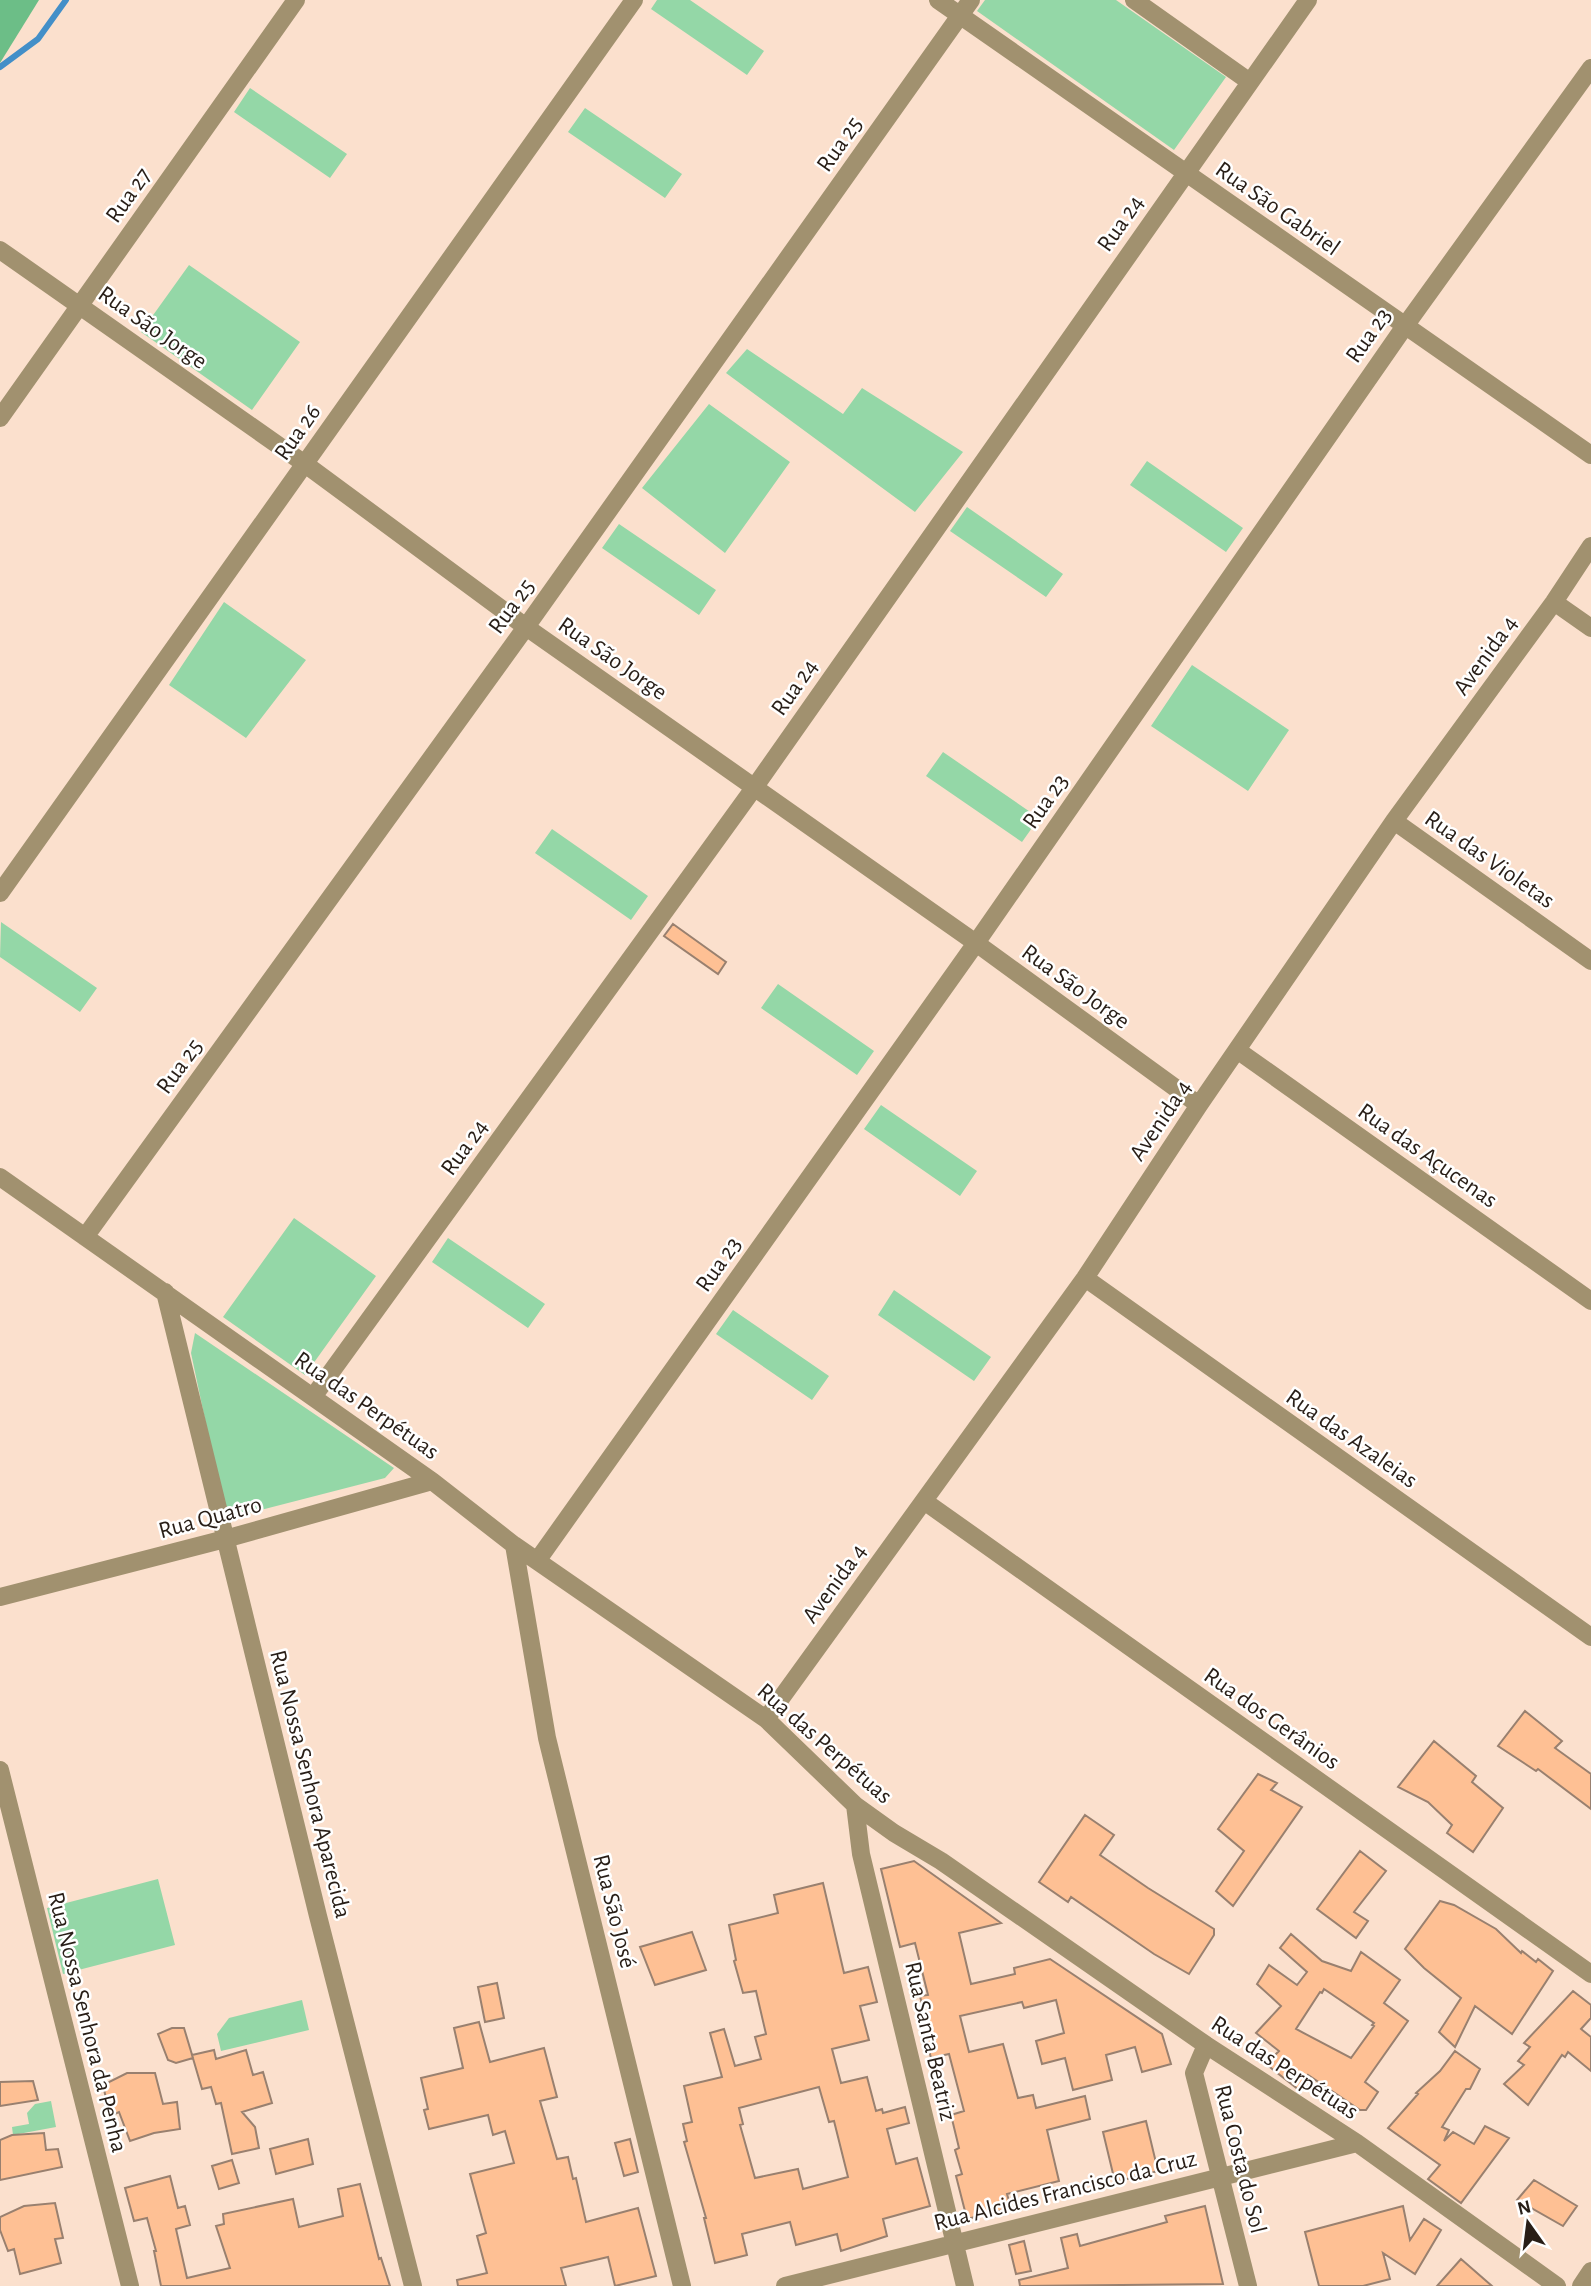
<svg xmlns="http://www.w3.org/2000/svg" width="1591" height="2286" font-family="'Alegreya Sans',sans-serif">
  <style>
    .green { fill: #94d7a7 }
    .forest { fill: #6cbe87 }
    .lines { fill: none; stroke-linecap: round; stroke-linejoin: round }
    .stream { stroke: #438fc8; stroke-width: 6 }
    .building { fill: #fec094; stroke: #99806f; stroke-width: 2; fill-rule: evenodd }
    .minor { stroke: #a1916f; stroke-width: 18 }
    .labels { text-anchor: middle; stroke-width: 5; stroke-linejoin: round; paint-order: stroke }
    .street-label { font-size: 24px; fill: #281e17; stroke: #fff }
  </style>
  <rect width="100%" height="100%" fill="#fbe0cd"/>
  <path class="green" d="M657,0H690L764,51L747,75L651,9Z
    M985,0H1116L1226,77L1174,150L977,11Z
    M250,88L347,154L330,178L234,112Z
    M585,108L682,174L665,198L568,132Z
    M189,265L300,342L252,410L141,332Z
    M747,349L843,414L862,388L963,452L915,512L726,373Z
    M709,404L790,462L725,553L642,488Z
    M1147,461L1243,528L1226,552L1130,485Z
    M967,507L1063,574L1046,597L950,531Z
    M619,524L716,590L699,615L602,548Z
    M224,602L306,660L246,738L169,685Z
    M1192,665L1289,730L1248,791L1151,726Z
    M943,752L1039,818L1022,842L926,776Z
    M552,829L648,896L631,920L535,853Z
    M1,922L97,988L80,1012L0,957Z
    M778,984L874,1051L857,1075L761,1008Z
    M881,1105L977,1171L960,1196L864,1129Z
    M294,1218L376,1276L305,1375L223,1317Z
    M448,1238L545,1304L528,1328L432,1262Z
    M894,1290L991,1357L974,1381L878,1315Z
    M733,1310L829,1376L812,1400L716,1334Z
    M195,1333L394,1468L385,1478L226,1519L191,1353Z
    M158,1879L175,1945L63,1974L47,1908Z
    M302,2000L309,2030L221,2051L217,2034L229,2018Z
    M51,2101L56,2127L13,2135L12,2127L29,2124L27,2113L35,2104Z"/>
  <path class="forest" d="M0,0H39L0,63Z"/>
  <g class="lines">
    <path class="stream" d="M0,67L38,39L66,0"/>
  </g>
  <path class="building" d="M673,924L726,962L718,974L664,936Z
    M1525,1711L1562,1741L1555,1748L1591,1774V1809L1538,1769L1536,1771L1498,1746Z
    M1434,1741L1476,1776L1472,1782L1503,1808L1473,1852L1447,1833L1452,1825L1428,1802L1398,1787Z
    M1258,1774L1277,1783L1271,1790L1302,1807L1233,1906L1216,1891L1244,1851L1218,1829Z
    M1085,1815L1114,1835L1100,1855L1148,1888L1214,1929V1935L1189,1974L1154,1954L1071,1897L1068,1902L1039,1882Z
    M1360,1851L1386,1871L1354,1912L1368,1921L1356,1938L1317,1909Z
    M914,1861L1001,1923L959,1933L971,1984L1015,1974L1014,1968L1050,1959L1162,2034L1171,2064L1142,2072L1135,2047L1106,2055L1112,2080L1073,2090L1065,2058L1042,2064L1036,2041L1064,2033L1056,2000L1024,2008L1022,2002L960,2016L969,2052L1003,2044L1018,2098L1033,2095L1036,2108L1085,2096L1090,2119L1047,2130L1059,2181L1007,2194L1011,2208L967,2219L956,2176L962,2174L955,2150L959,2148L951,2115L964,2111L949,2054L931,2058L923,2027L927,2026L920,1996L928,1995L915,1943L900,1947L881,1869Z
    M823,1883L844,1973L868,1967L877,2002L860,2006L869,2040L832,2049L841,2083L867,2077L876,2111L882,2109L883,2113L905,2107L909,2123L887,2129L896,2164L917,2158L930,2206L883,2219L887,2236L841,2251L837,2234L796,2245L790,2222L742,2234L747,2255L715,2263L704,2218H706L684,2142L687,2141L683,2124L692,2122L684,2086L722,2077L710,2033L724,2029L735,2066L761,2059L755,2037L766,2034L756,1991L743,1993L734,1961L736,1960L729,1925L778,1913L774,1895ZM819,2087L829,2122L834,2121L848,2177L803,2189L798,2169L755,2178L740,2125L743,2124L739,2108Z
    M1440,1901L1454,1905L1496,1929L1521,1953L1522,1951L1536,1962L1538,1959L1553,1971L1512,2034L1475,2006L1455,2047L1439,2032L1461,1998L1424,1968L1405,1949Z
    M692,1932L706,1970L655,1985L640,1947Z
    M1291,1934L1322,1961L1351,1971L1361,1952L1400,1980L1384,2003L1408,2021L1365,2082L1378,2092L1366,2110H1360L1308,2075L1299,2090L1266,2064L1279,2051L1256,2033L1281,2006L1257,1984L1269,1965L1297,1985L1307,1972L1280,1948ZM1324,1989L1374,2023L1372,2025L1374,2026L1351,2058L1296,2029L1320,1992L1322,1993Z
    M497,1983L504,2018L485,2022L478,1987Z
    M1573,1991L1591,2005V2018L1581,2029L1591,2037V2071L1568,2052L1565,2057L1562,2055L1528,2105L1504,2084L1524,2065L1518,2061L1530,2047L1524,2043Z
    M479,2022L490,2062L544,2048L557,2097L540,2101L557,2159L568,2157L573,2179L576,2178L586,2222L638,2208L656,2276L615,2286L608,2257L561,2268L566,2286H458L457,2280L487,2273L477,2236L486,2233L470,2174L514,2163L505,2131L493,2135L488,2115L429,2129L424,2110L428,2109L421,2078L463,2068L454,2028Z
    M172,2028H184L193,2058L176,2063L168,2060L158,2034Z
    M214,2050L216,2059L246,2050L253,2075L263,2072L272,2103L242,2112L255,2127L259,2148L232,2154L221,2103L216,2104L211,2087L202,2089L192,2055Z
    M1455,2051L1480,2069L1470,2089H1466L1442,2127L1449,2130L1444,2141L1453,2132L1474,2144L1485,2126L1509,2138L1461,2203L1428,2179L1440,2165L1388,2128L1418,2094L1416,2093L1440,2071Z
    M127,2073H155L163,2104L177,2102L180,2129L154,2133L130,2141L119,2112L110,2116L103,2085Z
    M33,2081L38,2100L0,2106V2082Z
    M1146,2121L1158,2171L1115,2182L1103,2132Z
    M44,2133L46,2150L58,2149L62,2167L0,2180V2140L12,2135Z
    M308,2139L313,2164L276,2174L270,2149Z
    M630,2139L638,2172L624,2176L615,2143Z
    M232,2160L239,2183L219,2189L212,2166Z
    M170,2176L178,2208L185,2206L190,2225L176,2229L187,2278L230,2268L216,2226L224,2224L223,2214L293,2199L299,2227L343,2216L338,2189L360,2184L379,2259L381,2258L390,2286H161L154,2251H156L147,2218L134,2221L125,2188Z
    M1534,2180L1577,2206L1563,2226L1517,2200Z
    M55,2203L63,2238L55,2239L61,2263L20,2274L14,2249L8,2251L0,2230V2217L24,2206Z
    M1205,2206L1223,2284L1020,2286L1019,2280L1068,2268L1061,2238L1077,2234L1080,2246L1167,2222L1165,2216Z
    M1403,2206L1410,2240L1424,2219L1441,2230L1415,2274L1383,2253L1390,2279L1363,2286H1319L1305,2232Z
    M1024,2241L1031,2271L1016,2274L1009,2245Z
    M1461,2259L1492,2286H1437Z"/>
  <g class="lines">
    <path class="minor" d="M938,0L1591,455
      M1134,0L1250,82
      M0,250L305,464L526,627L976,943L1199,1105
      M0,418L296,0
      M1554,602L1591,628
      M1394,821L1591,961
      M0,893L634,0
      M1237,1050L1591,1301
      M0,1177L432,1481L514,1545L766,1719L855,1805L894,1833L941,1861L1206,2045L1357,2143L1557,2286
      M85,1237L526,627L971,0
      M1085,1278L1591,1637
      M165,1292L318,1916L413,2286
      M313,1397L754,788L1308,0
      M924,1501L1591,1974
      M514,1545L547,1738L682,2286
      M537,1561L976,943L1405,326L1591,68
      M0,1597L225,1539L432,1481
      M766,1719L1085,1278L1199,1105L1394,821L1554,602L1591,546
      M0,1770L130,2286
      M855,1805L861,1854L965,2286
      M1206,2045L1194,2073L1248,2286
      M785,2286L1357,2143
      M1581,2286L1591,2271"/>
  </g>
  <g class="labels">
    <g class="street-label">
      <text transform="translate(839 144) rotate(-55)" y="8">Rua 25</text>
      <text transform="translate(128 195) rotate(-55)" y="8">Rua 27</text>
      <text transform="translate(1278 208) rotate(35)" y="8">Rua São Gabriel</text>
      <text transform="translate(1120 223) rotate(-55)" y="8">Rua 24</text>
      <text transform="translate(153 327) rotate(35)" y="8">Rua São Jorge</text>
      <text transform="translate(1368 335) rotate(-55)" y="8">Rua 23</text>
      <text transform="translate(297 432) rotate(-55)" y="8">Rua 26</text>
      <text transform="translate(511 606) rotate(-54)" y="8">Rua 25</text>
      <text transform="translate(1485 655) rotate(-54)" y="8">Avenida 4</text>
      <text transform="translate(613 658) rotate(35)" y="8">Rua São Jorge</text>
      <text transform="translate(794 687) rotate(-55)" y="8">Rua 24</text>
      <text transform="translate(1045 801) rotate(-55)" y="8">Rua 23</text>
      <text transform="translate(1490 859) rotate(35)" y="8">Rua das Violetas</text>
      <text transform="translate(1076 986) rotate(36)" y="8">Rua São Jorge</text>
      <text transform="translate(179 1066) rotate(-54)" y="8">Rua 25</text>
      <text transform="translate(1160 1120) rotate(-56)" y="8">Avenida 4</text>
      <text transform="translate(464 1147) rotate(-54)" y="8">Rua 24</text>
      <text transform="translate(1428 1155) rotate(35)" y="8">Rua das Açucenas</text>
      <text transform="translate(718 1264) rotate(-55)" y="8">Rua 23</text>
      <text transform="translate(367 1405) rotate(35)" y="8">Rua das Perpétuas</text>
      <text transform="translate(1352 1438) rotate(35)" y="8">Rua das Azaleias</text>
      <text transform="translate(210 1517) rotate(-15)" y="8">Rua Quatro</text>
      <text transform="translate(834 1583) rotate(-54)" y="8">Avenida 4</text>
      <text transform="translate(1272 1718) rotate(35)" y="8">Rua dos Gerânios</text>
      <text transform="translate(825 1743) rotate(41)" y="8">Rua das Perpétuas</text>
      <text transform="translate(311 1784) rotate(76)" y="8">Rua Nossa Senhora Aparecida</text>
      <text transform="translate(615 1911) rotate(76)" y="8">Rua São José</text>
      <text transform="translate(88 2022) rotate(76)" y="8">Rua Nossa Senhora da Penha</text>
      <text transform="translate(931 2041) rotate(77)" y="8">Rua Santa Beatriz</text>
      <text transform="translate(1285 2067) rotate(33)" y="8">Rua das Perpétuas</text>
      <text transform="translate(1241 2159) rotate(76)" y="8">Rua Costa do Sol</text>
      <text transform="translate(1065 2190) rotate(-14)" y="8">Rua Alcides Francisco da Cruz</text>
    </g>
  </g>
  <g transform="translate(1528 2223) rotate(346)" stroke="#ffffff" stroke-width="5" paint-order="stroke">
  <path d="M0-5L12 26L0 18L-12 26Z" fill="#281e17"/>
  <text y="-10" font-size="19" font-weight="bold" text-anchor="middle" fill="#281e17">N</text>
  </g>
</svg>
